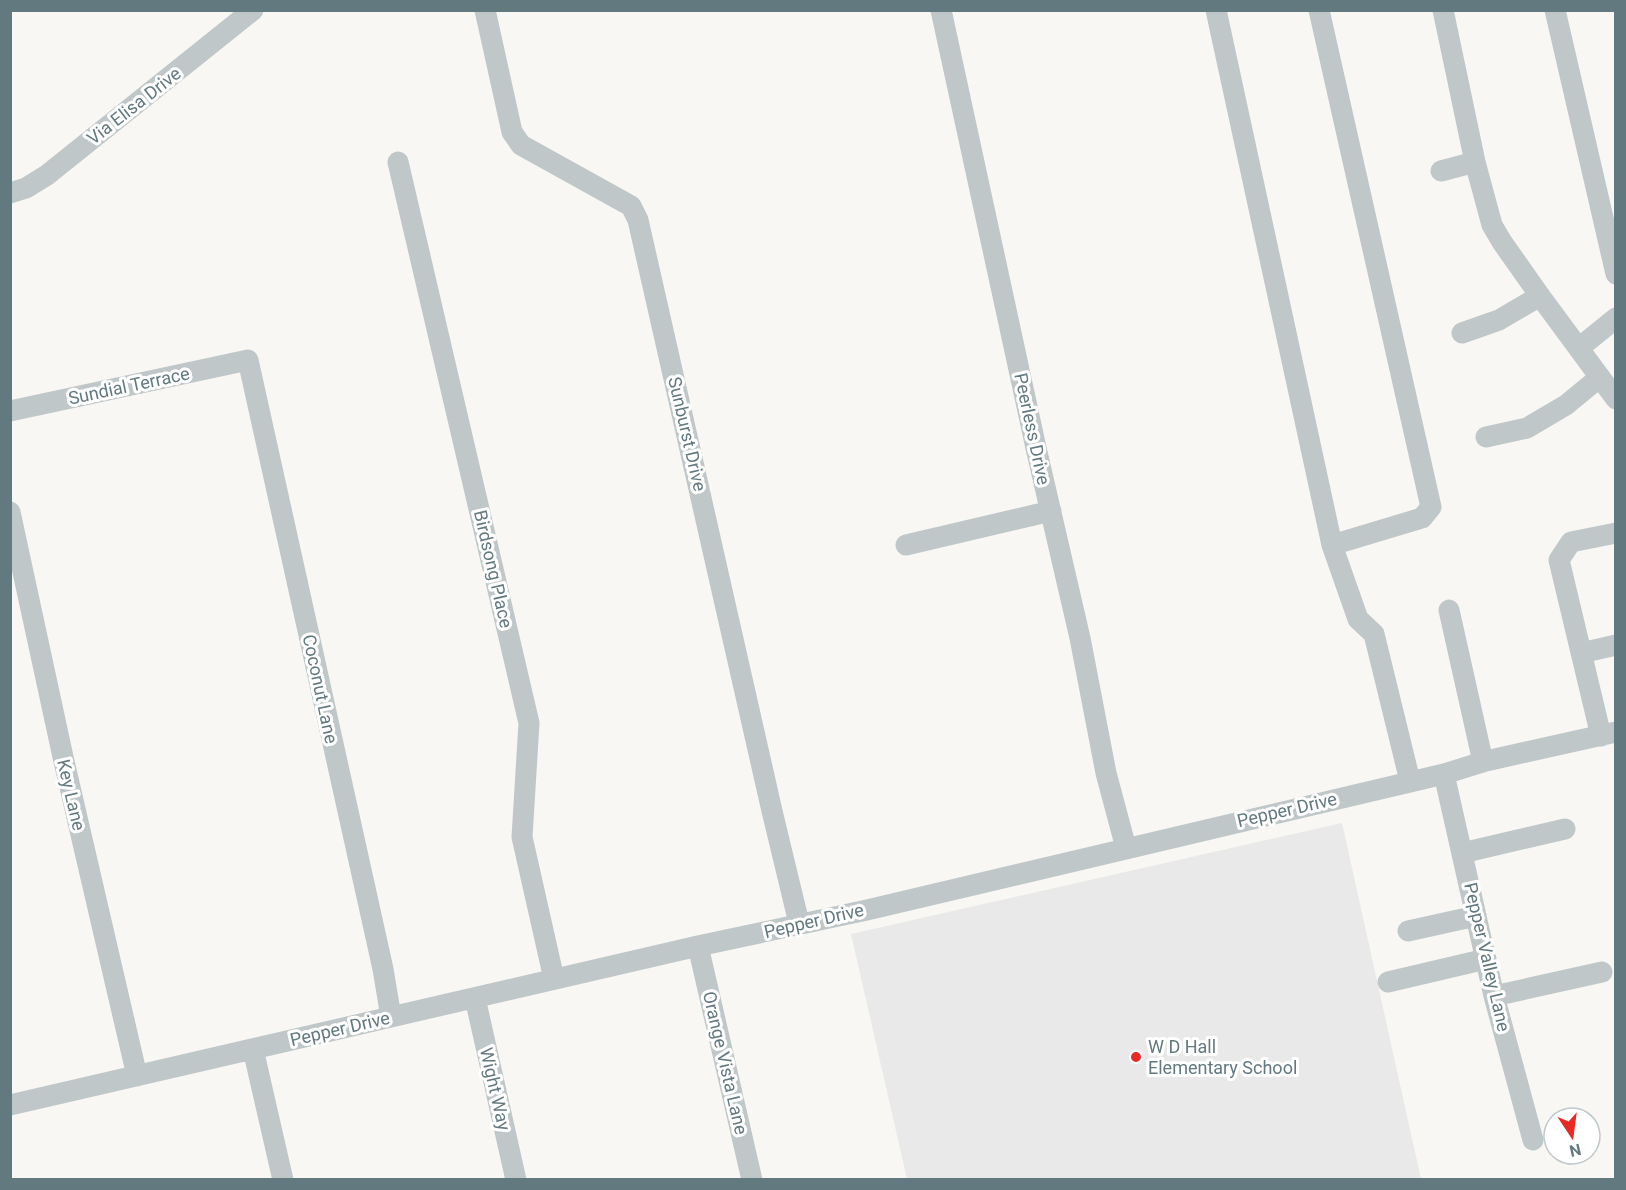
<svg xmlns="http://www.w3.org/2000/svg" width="1626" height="1190" font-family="Roboto,sans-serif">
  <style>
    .built { fill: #e8e9e8 }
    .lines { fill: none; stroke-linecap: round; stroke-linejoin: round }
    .minor { stroke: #c0c7c9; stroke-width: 21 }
    .poi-dot { fill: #e82a24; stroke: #fff; stroke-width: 2 }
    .labels { text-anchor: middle; stroke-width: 6; stroke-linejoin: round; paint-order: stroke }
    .street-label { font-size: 18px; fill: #627980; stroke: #fff }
    .poi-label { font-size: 18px; fill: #627980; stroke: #fff; text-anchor: start }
  </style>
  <rect width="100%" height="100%" fill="#f8f7f4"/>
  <path class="built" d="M1342,823L1421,1179H907L851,934Z"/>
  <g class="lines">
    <path class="minor" d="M485,10L512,132L521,145L631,206L638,220L772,811L799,923
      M941,10L1036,448L1080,638L1106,773L1126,848
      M1216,10L1332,545L1358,619L1374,634L1410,781
      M1319,10L1431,507L1422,518L1332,545
      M1443,10L1475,162L1492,225L1502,242L1540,296L1616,399
      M1555,10L1616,274
      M398,162L529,723L522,837L554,979
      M1441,171L1475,162
      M10,193L26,188L47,175L253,10
      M1462,333L1499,320L1540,296
      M1579,348L1616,318
      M10,411L248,360L383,969L391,1017
      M1486,437L1527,428L1566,405L1600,377
      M10,512L63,757L137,1076
      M906,545L1051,511
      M1449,610L1483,762
      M1581,653L1616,645
      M1601,736L1559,560L1571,542L1616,533
      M1444,774L1494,996L1533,1140
      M1462,853L1565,829
      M1408,931L1476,916
      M698,946L752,1180
      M1388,982L1486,959
      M1494,996L1602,972
      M475,998L516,1180
      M253,1049L283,1180
      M10,1105L698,946L867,910L1444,774L1486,761L1616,732"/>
  </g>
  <circle class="poi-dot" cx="1136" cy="1057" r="6"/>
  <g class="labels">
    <g class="street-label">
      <text transform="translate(134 106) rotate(-38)" y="6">Via Elisa Drive</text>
      <text transform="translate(129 386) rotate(-12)" y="6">Sundial Terrace</text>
      <text transform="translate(1032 429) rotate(78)" y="6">Peerless Drive</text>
      <text transform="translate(687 434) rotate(77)" y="6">Sunburst Drive</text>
      <text transform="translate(493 569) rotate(77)" y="6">Birdsong Place</text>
      <text transform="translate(320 689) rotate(78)" y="6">Coconut Lane</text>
      <text transform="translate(71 795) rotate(77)" y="6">Key Lane</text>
      <text transform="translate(1287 810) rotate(-13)" y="6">Pepper Drive</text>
      <text transform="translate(814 921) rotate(-13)" y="6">Pepper Drive</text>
      <text transform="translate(1487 957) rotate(77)" y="6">Pepper Valley Lane</text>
      <text transform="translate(340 1029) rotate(-13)" y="6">Pepper Drive</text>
      <text transform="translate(725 1063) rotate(77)" y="6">Orange Vista Lane</text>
      <text transform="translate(495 1089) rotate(77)" y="6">Wight Way</text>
    </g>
    <g class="poi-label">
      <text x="1148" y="1053">W D Hall<tspan x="1148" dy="21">Elementary School</tspan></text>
    </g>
  </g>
  <rect width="1626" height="1190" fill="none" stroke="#627980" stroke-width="24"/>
  <g transform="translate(1572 1136) rotate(167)"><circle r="28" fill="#ffffff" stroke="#c0c9cc" stroke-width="1.5"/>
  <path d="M0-4.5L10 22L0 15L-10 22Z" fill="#e82a24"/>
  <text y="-9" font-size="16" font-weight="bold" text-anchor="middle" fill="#627980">N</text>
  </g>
</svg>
